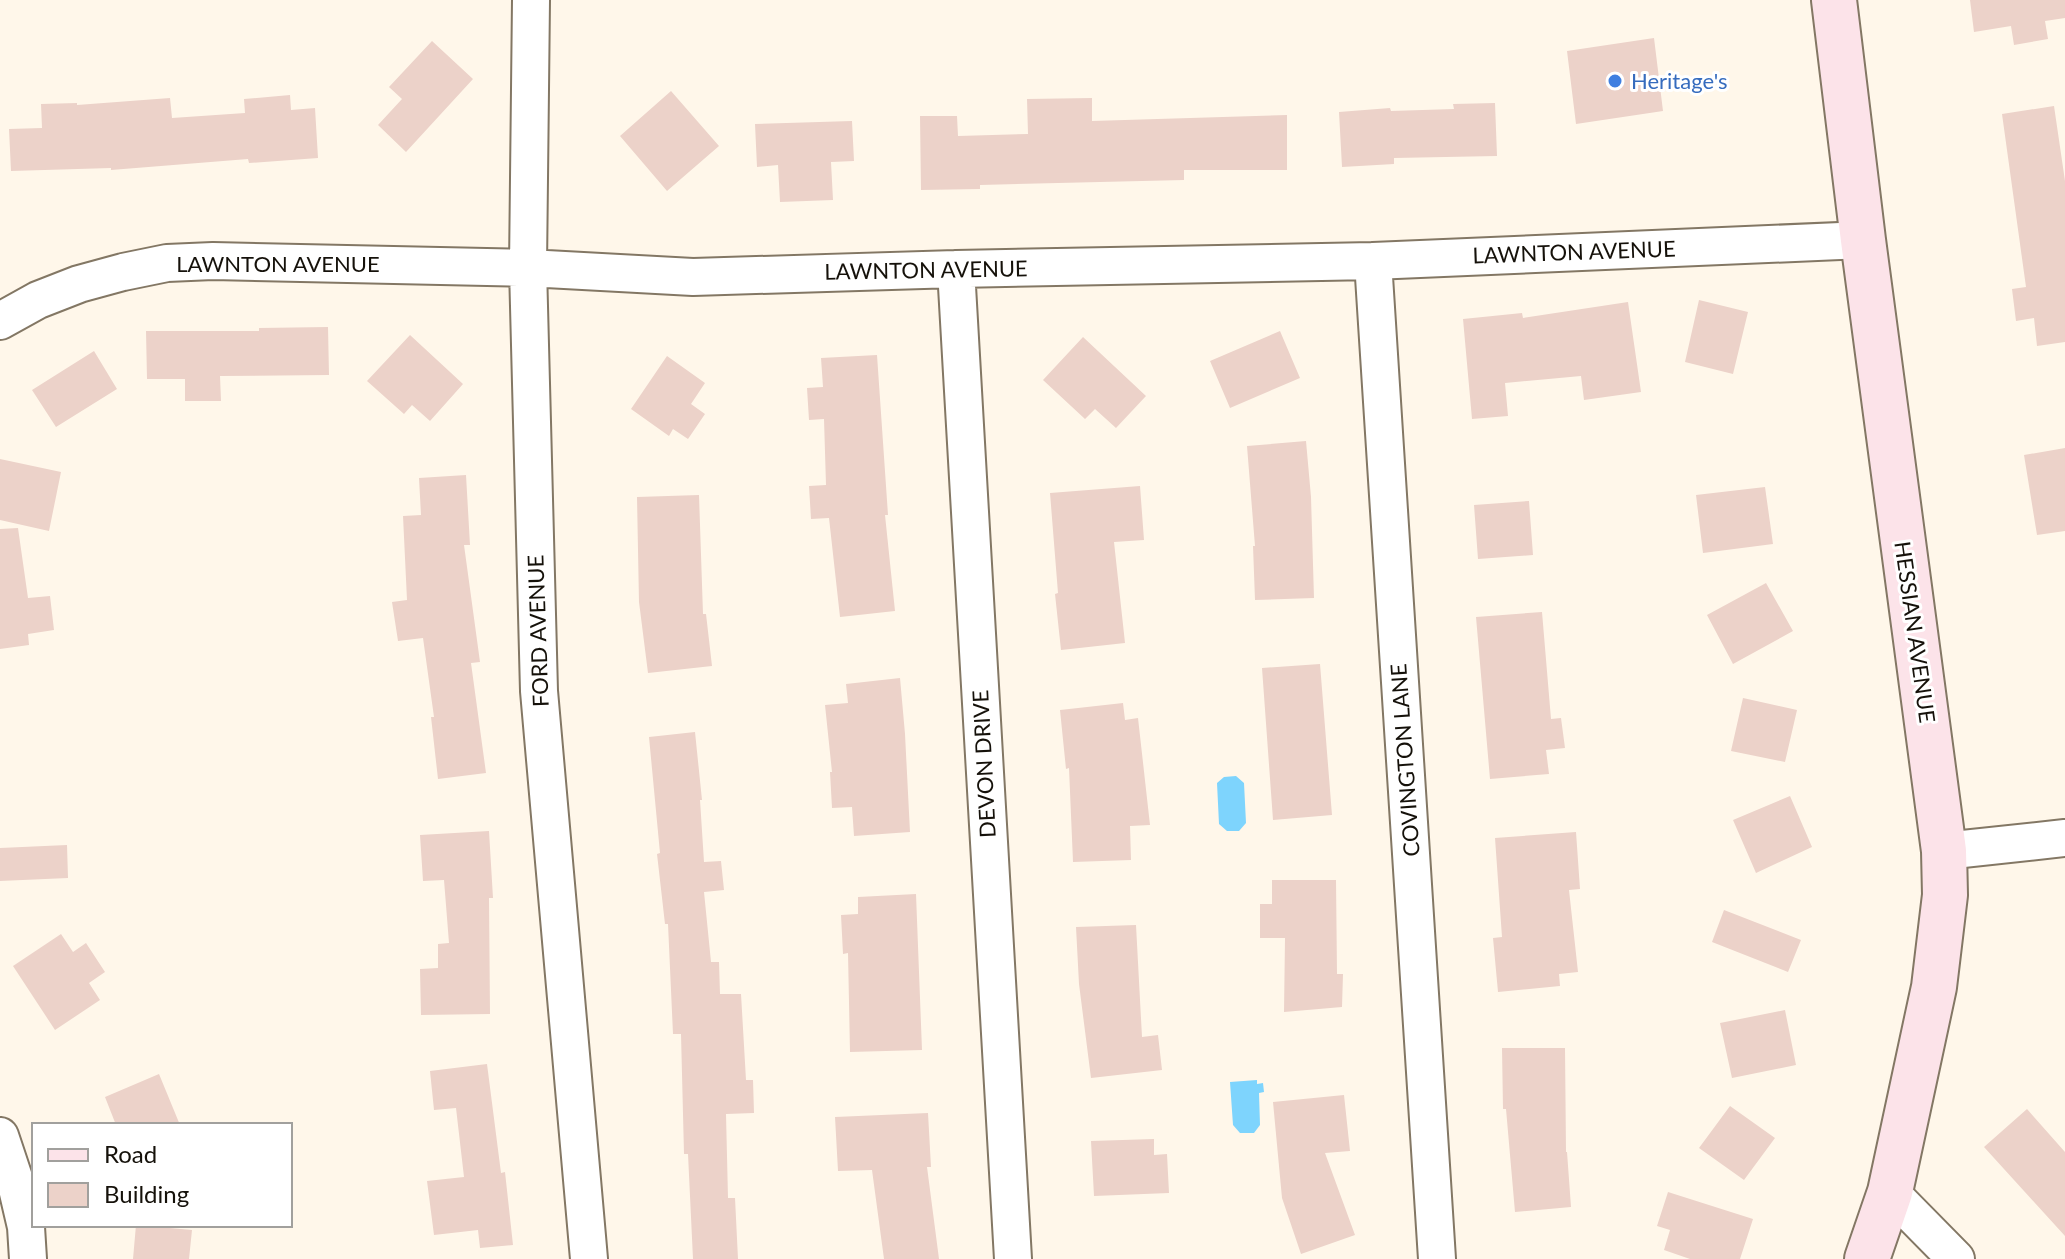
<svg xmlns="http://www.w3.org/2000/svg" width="2065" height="1259" font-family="Lato,sans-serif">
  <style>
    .water { fill: #7ed4fd }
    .building { fill: #ecd2c9 }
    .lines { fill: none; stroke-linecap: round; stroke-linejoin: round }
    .street-casing { stroke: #837764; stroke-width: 40 }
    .secondary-casing { stroke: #837764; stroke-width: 48 }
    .street { stroke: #fff; stroke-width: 36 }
    .secondary { stroke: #fce3e9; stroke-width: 44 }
    .shop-dot { fill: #3f7fe0; stroke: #fff; stroke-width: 3 }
    .labels { text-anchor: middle; stroke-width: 6; stroke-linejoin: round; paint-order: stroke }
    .shop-label { font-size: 22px; fill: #366cbe; stroke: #fff; text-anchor: start }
    .street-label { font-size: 22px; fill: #15110a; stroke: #fff }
  </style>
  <rect width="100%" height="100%" fill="#fff7ea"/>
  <path class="water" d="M1236,776L1244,783L1246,823L1239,831H1227L1219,824L1217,783L1224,777Z
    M1257,1080V1084L1263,1083L1264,1092L1259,1093L1260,1125L1254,1133H1240L1233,1125L1230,1082Z"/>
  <path class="building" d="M1970,0H2065V18L2045,21L2048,39L2014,45L2011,26L1974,32Z
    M1654,38L1663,111L1576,124L1567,51Z
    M432,41L473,79L406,152L378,125L402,99L389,87Z
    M671,91L719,146L667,191L620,136Z
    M290,95L291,110L315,108L318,158L249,163L248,159L111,170V168L11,171L9,129L42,128L41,104L77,103V105L170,98L172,118L245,113L244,99Z
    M1092,98V121L1287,115V170H1184V180L980,185V189L921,190L920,116H957L958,136L1028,134L1027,99Z
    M1495,103L1497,156L1394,158V164L1342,167L1339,112L1390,108L1391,111L1454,109L1453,104Z
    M2054,106L2065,181V342L2037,346L2034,318L2016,321L2012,289L2026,287L2002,114Z
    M852,121L854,161L831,162L833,200L780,202L778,165L757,167L755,124Z
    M1699,300L1748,312L1733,374L1685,362Z
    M1628,302L1641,392L1584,400L1581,376L1505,383L1508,416L1472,419L1463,319L1522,313L1523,318Z
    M328,327L329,375L220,376L221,401H185V379H147L146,331H259V328Z
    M1280,331L1300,378L1230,408L1210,361Z
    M410,335L463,384L430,421L412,405L404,414L367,381Z
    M1083,337L1146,396L1116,428L1095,409L1085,419L1043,380Z
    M94,351L117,389L56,427L32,390Z
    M877,355L888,515H885L895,611L840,617L829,518L811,519L809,486L826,485L824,419L809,420L807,388L823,387L821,358Z
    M667,356L705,383L691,404L705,414L688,439L673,429L669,436L631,409Z
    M1306,441L1311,497L1314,598L1255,600L1253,546H1255L1247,446Z
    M2065,448V531L2037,535L2024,455Z
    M0,459L61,472L49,531L0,520Z
    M466,475L470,545H464L480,662L471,663L486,773L438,779L431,717H434L423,638L398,641L392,602L407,600L403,516L421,515L419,478Z
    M1140,486L1144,540L1114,542L1125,643L1061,650L1055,594L1058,593L1050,493Z
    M1765,487L1773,544L1703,553L1696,495Z
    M699,495L703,614H706L712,666L648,673L639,602L637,497Z
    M1529,501L1533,555L1478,559L1474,505Z
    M18,528L28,598L50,596L54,630L28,634L29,645L0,649V529Z
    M1766,583L1793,631L1733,664L1707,615Z
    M1542,612L1551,719L1561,718L1565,748L1546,750L1549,774L1490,779L1476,617Z
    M1320,664L1332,815L1273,820L1262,668Z
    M900,678L905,734L910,832L854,836L852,807L832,808L830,772H832L825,705L848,703L846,684Z
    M1743,698L1797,710L1785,762L1731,751Z
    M1123,703L1125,720L1138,718L1150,825L1130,826L1131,860L1073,862L1069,768L1066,769L1060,710Z
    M695,732L702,800H700L704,862L721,861L724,890L704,892L711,962H719L720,994H741L746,1080H753L754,1113L726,1114L728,1198H735L738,1259H693L688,1154H684L681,1034H673L668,924H665L657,854L660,853L649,737Z
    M1790,796L1812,847L1756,873L1733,820Z
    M489,831L493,898H489L490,1014L421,1015L420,969L438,968V944L449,943L444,880L423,881L420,835Z
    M1576,832L1580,889L1569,890L1578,972L1559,974L1560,986L1498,992L1493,938L1502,937L1495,838Z
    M67,845L68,878L0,881V848Z
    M1272,880H1336L1337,974H1343L1342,1007L1284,1012L1285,938H1260V904H1272Z
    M916,894L922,1050L850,1052L848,953L843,954L841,915L858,914V897Z
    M1724,910L1801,940L1788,972L1712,942Z
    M1136,925L1142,1037L1158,1035L1162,1070L1091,1078L1079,984L1076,927Z
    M61,934L73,952L86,943L105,972L89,983L100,1000L55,1030L13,966Z
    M1785,1010L1796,1065L1732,1078L1720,1023Z
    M1502,1048H1565L1566,1152H1567L1571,1207L1515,1212L1506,1109H1503Z
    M487,1064L501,1173L505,1172L513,1245L480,1248L478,1230L434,1235L427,1181L464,1177L456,1108L434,1110L430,1071Z
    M159,1074L180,1125H116L105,1097Z
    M1344,1095L1350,1151L1325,1153L1355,1235L1301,1254L1282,1198L1273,1102Z
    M1730,1106L1775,1138L1744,1180L1699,1148Z
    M2027,1109L2065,1152V1236L1984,1147Z
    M928,1113L931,1167H927L939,1259H884L872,1170L838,1171L835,1117Z
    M1154,1139V1155L1167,1154L1169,1193L1094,1196L1091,1141Z
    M1668,1192L1753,1219L1740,1259H1690L1664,1250L1670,1230L1657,1226Z
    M136,1225L192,1230L189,1259H133Z"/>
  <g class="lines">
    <defs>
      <path id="street" d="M531,0L528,268L539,691L589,1259
        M1373,261L1437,1259
        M956,269L1013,1259
        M0,321L38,300L79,284L123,272L167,263L213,261L528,268L693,277L956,269L1373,261L1863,240
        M1944,851L2065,838
        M0,1136L16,1184L26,1227L28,1259
        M1890,1192L1956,1259"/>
      <path id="secondary" d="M1834,0L1863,240L1944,851L1945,895L1934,987L1890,1192L1867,1259"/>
    </defs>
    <use href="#street" class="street-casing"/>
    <use href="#secondary" class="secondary-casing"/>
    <use href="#street" class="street"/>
    <use href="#secondary" class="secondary"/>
  </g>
  <circle class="shop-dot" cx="1615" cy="81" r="8"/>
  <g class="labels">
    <g class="shop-label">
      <text x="1631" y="89">Heritage's</text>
    </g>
    <g class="street-label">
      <text transform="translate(1574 252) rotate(-2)" y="8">LAWNTON AVENUE</text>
      <text x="278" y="272">LAWNTON AVENUE</text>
      <text transform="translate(926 270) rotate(-1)" y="8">LAWNTON AVENUE</text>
      <text transform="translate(538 631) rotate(-92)" y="8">FORD AVENUE</text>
      <text transform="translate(1915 632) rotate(82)" y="8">HESSIAN AVENUE</text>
      <text transform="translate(1405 760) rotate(-94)" y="8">COVINGTON LANE</text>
      <text transform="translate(984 764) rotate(-93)" y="8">DEVON DRIVE</text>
    </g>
  </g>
  <rect x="32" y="1123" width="260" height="104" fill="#ffffff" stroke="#a1a09d" stroke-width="2"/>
  <rect x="48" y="1149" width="40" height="12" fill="#fce3e9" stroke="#a1a09d" stroke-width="2"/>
  <text x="104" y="1163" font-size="24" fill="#15110a">Road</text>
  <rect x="48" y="1183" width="40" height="24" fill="#ecd2c9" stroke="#a1a09d" stroke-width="2"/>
  <text x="104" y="1203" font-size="24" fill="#15110a">Building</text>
</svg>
